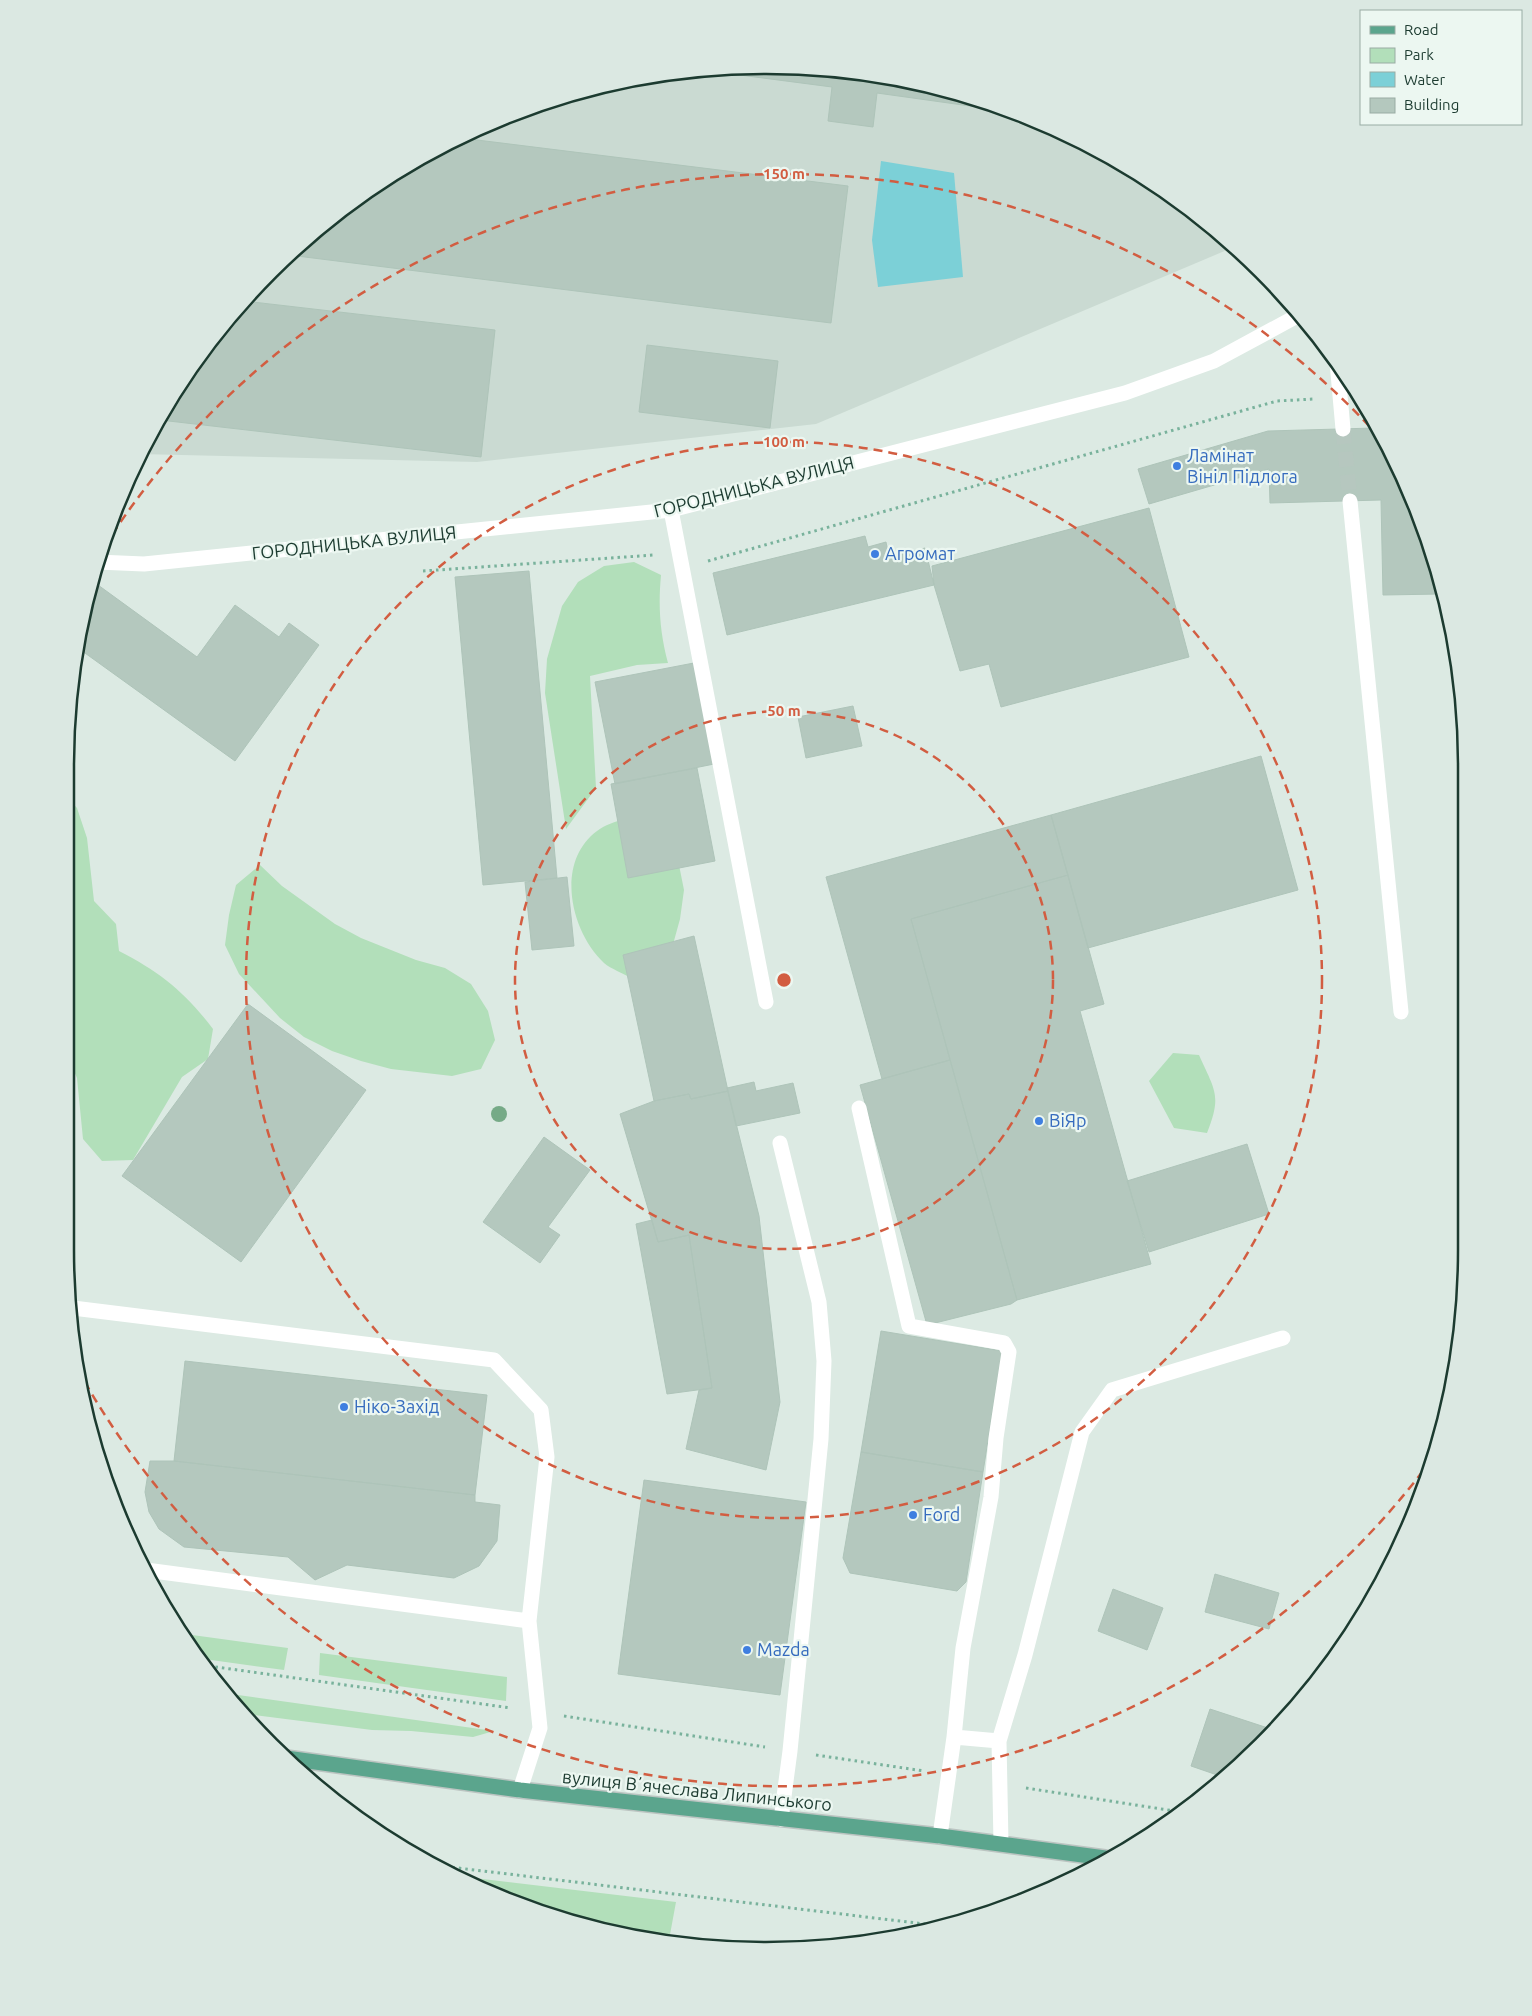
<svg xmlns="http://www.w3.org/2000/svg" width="1532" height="2016" font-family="Ubuntu,sans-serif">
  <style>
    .built { fill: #cadad2 }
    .green { fill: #b2dfba }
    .water { fill: #7cd0d7 }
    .building { fill: #b4c8be; stroke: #aec4b9 }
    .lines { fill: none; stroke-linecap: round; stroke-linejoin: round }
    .minor-tunnel { stroke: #b6c7bf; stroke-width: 15; stroke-dasharray: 15 8; stroke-linecap: butt }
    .major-casing { stroke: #bbc4c1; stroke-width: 18 }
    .path { stroke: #79b29c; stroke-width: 3; stroke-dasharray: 2.5 4; stroke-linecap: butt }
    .minor { stroke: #fff; stroke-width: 15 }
    .major { stroke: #5ba58d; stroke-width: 15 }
    .tree { fill: #76aa87 }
    .ring { fill: none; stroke: #d25d41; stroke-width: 2.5; stroke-dasharray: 9 6 }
    .shop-dot { fill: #3f7fe0; stroke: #ecf7f1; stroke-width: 2 }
    .labels { text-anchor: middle; stroke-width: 4.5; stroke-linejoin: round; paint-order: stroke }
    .shop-label { font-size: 18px; fill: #366cbe; stroke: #ecf7f1; text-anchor: start }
    .street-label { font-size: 18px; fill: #1c3b30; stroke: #ecf7f1 }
    .rim { fill: none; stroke: #1c3b30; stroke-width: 2.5 }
    .centre { fill: #d25d41; stroke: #ecf7f1; stroke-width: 2.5 }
    .ring-label { font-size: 15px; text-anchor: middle; font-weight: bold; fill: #d25d41; stroke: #ecf7f1; stroke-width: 4.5; stroke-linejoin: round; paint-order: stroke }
  </style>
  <rect width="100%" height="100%" fill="#dceae3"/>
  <path class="built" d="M766,65L902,78L1034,118L1155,183L1234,247L816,424L477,462L139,454L210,339L271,270L376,183L497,118L629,79Z"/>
  <path class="green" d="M634,562L661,575C658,607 660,633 668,663L637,665L590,676L596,788L566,829L545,693L547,659L562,606L578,582L604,566Z
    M66,796L77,808L87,838L94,901L116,924L119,951C160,972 185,992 213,1029L208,1059L182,1077L133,1160L102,1161L83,1139L77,1078L66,1053Z
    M625,818L678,860L684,890L680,919L672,948L631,978C623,973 611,969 604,963C570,931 555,862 597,831C604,825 616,822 625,818Z
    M260,865L282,886L335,924L361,938L416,960L445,968L471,984L488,1011L495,1040L481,1069L452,1076L391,1069L361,1061L332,1051L304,1037L280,1018L239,974L225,945L229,915L236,885Z
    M1173,1053L1199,1055C1215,1091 1222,1095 1207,1133L1174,1128L1149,1081Z
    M185,1634L288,1648L284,1670L204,1659Z
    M320,1653L507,1677L506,1701L319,1675Z
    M231,1694L494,1731L473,1737L411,1731L372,1730L246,1714Z
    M449,1875L676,1902L669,1940L629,1937Z"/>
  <path class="water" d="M881,161L954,173L963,277L878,287L872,240Z"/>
  <path class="building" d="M766,65L902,78L1013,112L877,93L873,127L828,121L832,87L709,71Z
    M461,138L848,186L831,323L289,255L376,183Z
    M244,301L495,330L481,457L160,420L210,339Z
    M647,345L778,361L770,428L639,412Z
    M1374,428L1430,540L1440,584V594L1383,595L1381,500L1270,503L1269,469L1149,504L1138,469L1268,431Z
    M1149,508L1189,657L1001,707L989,664L960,671L934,585L932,566Z
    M865,536L868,547L886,542L889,557L925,548L934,585L727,635L713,573Z
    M529,571L557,878L483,885L455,577Z
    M98,585L197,657L235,605L279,637L289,623L319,645L235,761L78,648L86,601Z
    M699,662L719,763L615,784L595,682Z
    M853,706L862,746L806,758L798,717Z
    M1261,756L1298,890L1088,948L1051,815Z
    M697,768L715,861L628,878L611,784Z
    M1051,815L1068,875L911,919L950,1060L882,1079L826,877Z
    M1068,875L1104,1004L1080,1011L1151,1264L1017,1300L911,919Z
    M567,877L574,946L532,950L525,882Z
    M694,936L728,1091L691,1099L689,1094L654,1101L623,955Z
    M248,1004L366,1090L241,1262L122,1176Z
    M950,1060L1017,1300L1011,1304L927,1325L860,1085Z
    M754,1082L756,1091L793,1083L800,1113L736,1126L727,1088Z
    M728,1091L759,1216L780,1402L766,1470L686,1449L699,1390L712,1388L689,1235L658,1242L620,1114L654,1101L689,1094L691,1099Z
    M544,1137L590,1170L548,1227L560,1235L540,1263L483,1222Z
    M1247,1144L1269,1214L1149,1252L1127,1181Z
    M652,1220L658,1242L689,1235L712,1388L667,1394L636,1224Z
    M881,1331L1002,1351L983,1472L861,1452Z
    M185,1361L487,1395L475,1495L174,1461Z
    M861,1452L983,1472L966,1582L957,1591L850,1573L843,1558Z
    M150,1461H174L475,1495V1502L500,1505L497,1541L479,1566L454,1578L347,1565L315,1580L288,1557L184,1547L159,1529L149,1512L145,1492Z
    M644,1480L806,1502L780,1695L618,1674Z
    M1215,1574L1279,1593L1269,1629L1205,1612Z
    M1113,1589L1163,1608L1147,1650L1098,1631Z
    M1210,1709L1274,1730L1262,1745L1223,1777L1191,1766Z"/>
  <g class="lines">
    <path class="minor-tunnel" d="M1343,429L1350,501"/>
    <defs>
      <path id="major" d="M286,1758L520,1790L940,1836L1105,1858"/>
    </defs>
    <use href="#major" class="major-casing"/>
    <path class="path" d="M708,561L1277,401L1314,399
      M423,571L654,555
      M209,1666L511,1708
      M564,1716L765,1747
      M816,1755L924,1771
      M1026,1788L1181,1812
      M433,1865L933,1925"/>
    <path class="minor" d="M1337,362L1343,429
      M1350,501L1401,1012
      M671,510L766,1002
      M97,562L144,564L671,510L1125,393L1214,361L1299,315
      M859,1108L909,1326L1004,1343L1009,1352L996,1438L991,1497L963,1648L954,1737L940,1836
      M780,1143L819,1302L824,1361L821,1439L790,1751L781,1819
      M73,1308L494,1360L541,1410L547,1457L529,1621L540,1728L520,1790
      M146,1570L529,1621
      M954,1737L999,1741
      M1001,1843L999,1741L1025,1655L1082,1432L1112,1390L1283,1338"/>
    <use href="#major" class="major"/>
  </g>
  <circle class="tree" cx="499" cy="1114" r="8"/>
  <g class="ring">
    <circle cx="784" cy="980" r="269"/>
    <circle cx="784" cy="980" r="538"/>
    <path d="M1432 1459A806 806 0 0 1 82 1377M104 547A806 806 0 0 1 1373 430"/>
  </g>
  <g class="shop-dot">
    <circle cx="1177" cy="466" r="5"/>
    <circle cx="875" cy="554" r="5"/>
    <circle cx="1039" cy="1121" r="5"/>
    <circle cx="344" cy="1407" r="5"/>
    <circle cx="913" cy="1515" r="5"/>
    <circle cx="747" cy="1650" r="5"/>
  </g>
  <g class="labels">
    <g class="shop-label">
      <text x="1187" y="462">Ламінат<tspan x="1187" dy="21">Вініл Підлога</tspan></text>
      <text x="885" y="560">Агромат</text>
      <text x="1049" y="1127">ВіЯр</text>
      <text x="354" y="1413">Ніко-Захід</text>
      <text x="923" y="1521">Ford</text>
      <text x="757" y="1656">Mazda</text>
    </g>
    <g class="street-label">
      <text transform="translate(754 487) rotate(-14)" y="6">ГОРОДНИЦЬКА ВУЛИЦЯ</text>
      <text transform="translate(354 543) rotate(-6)" y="6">ГОРОДНИЦЬКА ВУЛИЦЯ</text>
      <text transform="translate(697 1791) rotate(6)" y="6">вулиця Вʼячеслава Липинського</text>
    </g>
  </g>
  <path d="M0 0H1532V2016H0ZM766 74H766A692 692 0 0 1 1458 766V1250A692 692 0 0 1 766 1942H766A692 692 0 0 1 74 1250V766A692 692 0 0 1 766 74Z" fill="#dbe8e2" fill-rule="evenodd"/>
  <path class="rim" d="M766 74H766A692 692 0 0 1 1458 766V1250A692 692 0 0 1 766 1942H766A692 692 0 0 1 74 1250V766A692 692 0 0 1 766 74Z"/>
  <circle cx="784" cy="980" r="8" class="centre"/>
  <g class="ring-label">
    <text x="784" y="179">150 m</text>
    <text x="784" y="447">100 m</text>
    <text x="784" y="716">50 m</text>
  </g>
  <rect x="1360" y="10" width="162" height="115" fill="#ecf7f1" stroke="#99aca4"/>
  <rect x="1370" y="26" width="25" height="8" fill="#5ba58d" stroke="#99aca4"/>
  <text x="1404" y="35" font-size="15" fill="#1c3b30">Road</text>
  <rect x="1370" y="48" width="25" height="15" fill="#b2dfba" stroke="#99aca4"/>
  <text x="1404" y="60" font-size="15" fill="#1c3b30">Park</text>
  <rect x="1370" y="72" width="25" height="15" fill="#7cd0d7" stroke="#99aca4"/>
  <text x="1404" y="85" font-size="15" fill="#1c3b30">Water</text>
  <rect x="1370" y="98" width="25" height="15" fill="#b4c8be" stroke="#99aca4"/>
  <text x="1404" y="110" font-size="15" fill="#1c3b30">Building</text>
</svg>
